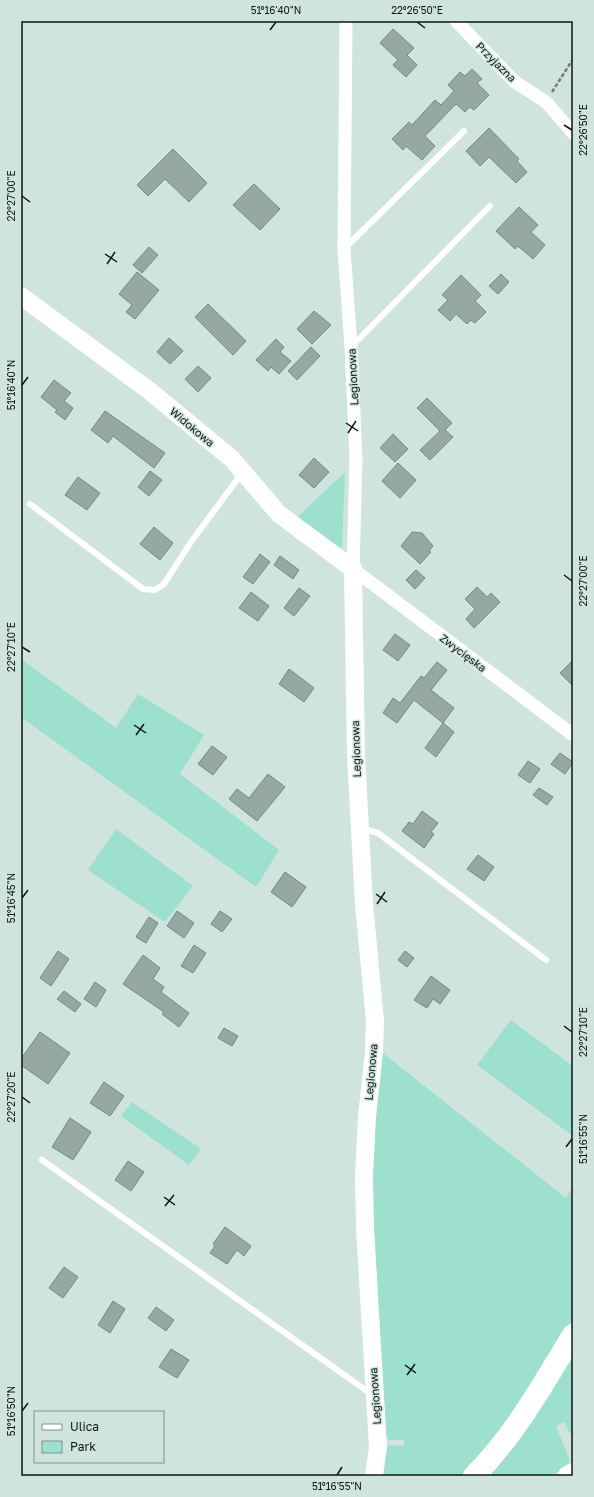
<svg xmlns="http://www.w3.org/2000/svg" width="594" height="1497" font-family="'Golos Text',sans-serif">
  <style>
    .green { fill: #9de0ce }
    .building { fill: #95a8a3; stroke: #768883 }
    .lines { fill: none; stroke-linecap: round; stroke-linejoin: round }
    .path { stroke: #6e7b77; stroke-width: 2.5; stroke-dasharray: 4 2; stroke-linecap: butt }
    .lane { stroke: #fff; stroke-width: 6 }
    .street { stroke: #fff; stroke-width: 13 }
    .secondary { stroke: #fff; stroke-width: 18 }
    .highway { stroke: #fff; stroke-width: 22 }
    .ticks { fill: none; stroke: #0e1513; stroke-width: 1.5 }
    .labels { text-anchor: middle; stroke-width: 3; stroke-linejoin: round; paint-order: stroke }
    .street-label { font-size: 11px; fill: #0e1513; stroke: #d0e4de }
    .neatline { fill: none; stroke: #0e1513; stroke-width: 1.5 }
    .ticks-label { font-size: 10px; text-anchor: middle; fill: #0e1513 }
  </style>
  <rect width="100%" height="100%" fill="#d0e4de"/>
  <path class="green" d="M345,472L342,548L293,521Z
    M21,659L116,728L138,694L204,735L180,774L279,850L256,887L21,717Z
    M116,829L193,886L165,922L88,870Z
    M511,1020L573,1066V1136L477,1065Z
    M379,1050L566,1198L573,1186V1318L540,1372L496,1438L462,1476H378L387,1447L390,1445L404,1446V1440H390L386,1438L371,1221L372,1128Z
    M132,1102L201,1149L189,1165L121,1116Z
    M573,1347V1439L564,1422L556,1426L569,1458V1464C554,1483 503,1476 480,1476Z"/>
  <path class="building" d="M393,29L414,48L407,55L417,65L406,77L393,65L398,60L380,43Z
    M472,69L482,79L477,83L489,95L474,110L470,107L465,112L456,104L425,136L435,146L422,160L406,146L403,150L392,139L409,122L412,125L435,100L441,105L454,91L448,85L460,72L465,76Z
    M489,128L519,159L517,161L527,172L516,183L489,157L480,166L466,151Z
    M173,149L207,183L189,202L165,179L148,196L137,185Z
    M254,184L280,209L260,230L233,205Z
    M519,207L538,225L531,232L545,245L533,259L518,246L515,249L496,231Z
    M149,247L158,255L142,273L133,265Z
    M137,272L159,290L135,319L126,312L132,305L119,294Z
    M501,274L509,282L498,294L489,286Z
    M461,275L481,295L475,301L486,312L475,323L471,320L467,324L456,314L450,321L438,310L448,300L442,295Z
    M208,304L246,341L233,355L195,317Z
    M314,311L331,325L312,344L297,329Z
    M169,338L183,351L170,364L157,352Z
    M276,339L284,347L280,352L291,361L279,374L271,367L268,371L256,360Z
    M311,347L320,356L297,380L288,371Z
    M198,366L211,378L198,392L185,379Z
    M54,380L71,393L64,401L73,408L65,420L55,412L57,410L41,397Z
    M427,398L452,423L445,430L453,437L430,460L420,450L440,431L417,408Z
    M105,411L165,453L154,468L113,436L108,443L91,430Z
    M393,434L408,449L395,462L380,448Z
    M314,458L329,472L314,488L299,475Z
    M398,463L416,480L400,498L382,481Z
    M150,471L162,480L149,496L138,487Z
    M78,477L100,493L87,510L65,495Z
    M154,527L173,543L160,560L140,544Z
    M412,532L422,533L433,546L429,551L431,552L420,564L401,546Z
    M260,554L270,562L253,584L243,577Z
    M280,556L299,570L293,579L274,565Z
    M416,570L425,578L415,589L406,580Z
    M477,587L487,597L491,593L500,602L474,628L466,619L475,609L465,599Z
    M299,588L310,596L294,616L284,608Z
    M251,592L269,606L258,621L239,608Z
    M395,634L410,645L398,661L383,650Z
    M573,660V686L560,673Z
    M437,662L447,670L431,690L454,708L443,723L414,700L397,723L383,713L393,698L400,703L421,676L424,678Z
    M289,669L314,688L304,702L279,684Z
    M443,723L454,732L436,757L425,748Z
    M212,746L227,757L213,775L198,764Z
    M560,753L573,762L565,774L551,764Z
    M528,761L540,769L530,783L518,775Z
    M268,774L285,787L257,821L229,799L237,789L249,798Z
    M539,788L553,797L547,805L533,795Z
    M422,811L438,823L431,832L434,834L424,848L402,831L409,822L413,824Z
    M478,855L494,867L484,881L467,869Z
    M285,872L306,887L292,907L271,892Z
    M177,911L194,923L184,938L167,926Z
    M220,911L232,919L222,932L211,924Z
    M149,917L158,923L146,943L136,937Z
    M194,945L206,953L193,973L181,966Z
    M58,951L69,959L51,986L40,978Z
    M405,951L414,958L407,967L398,960Z
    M143,955L160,968L153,979L164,987L161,992L189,1013L179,1027L162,1014L164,1012L123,984Z
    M431,976L450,990L440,1004L433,999L427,1008L414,1000Z
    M95,982L106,990L96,1007L84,999Z
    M64,991L81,1004L75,1012L57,999Z
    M224,1028L238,1036L232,1046L218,1038Z
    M40,1032L70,1053L48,1084L21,1065V1059Z
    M104,1082L124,1096L110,1116L90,1103Z
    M70,1118L91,1132L73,1160L52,1147Z
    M128,1161L144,1172L131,1191L115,1180Z
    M225,1227L251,1246L244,1256L237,1250L227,1264L210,1253L215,1246L213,1244Z
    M64,1267L78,1277L63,1298L49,1288Z
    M113,1301L125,1309L110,1333L98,1325Z
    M156,1307L174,1320L166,1331L148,1318Z
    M171,1349L189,1360L177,1378L159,1367Z"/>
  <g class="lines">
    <path class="path" d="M552,92L573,59"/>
    <path class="lane" d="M345,248L464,131
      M353,345L490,206
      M30,504L143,589L155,590L164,584L191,542L242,473
      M361,828L378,833L546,960
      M42,1160L371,1394"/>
    <path class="street" d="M346,21L344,250L351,346L356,459L353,569L573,735
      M456,21L515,82L546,102L573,133"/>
    <path class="secondary" d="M21,296L151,392L232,459L279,514L353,569L356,755L364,904L375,1021L374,1052L367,1117L364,1177L365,1228L378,1447L374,1476"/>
    <path class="highway" d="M474,1476C515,1435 543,1384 573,1335
      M569,1476L573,1474"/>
  </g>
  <path class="ticks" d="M417,22L425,28M270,30L276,22M564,125L572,130M22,196L30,202M105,254L117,262M107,264L115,252M22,385L28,377M346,423L358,431M348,433L356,421M564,575L572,581M22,647L30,652M134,725L146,733M136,735L144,724M376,894L387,902M22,898L28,890M377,904L385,892M564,1026L572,1032M22,1097L30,1103M566,1147L572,1139M164,1197L175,1205M165,1206L174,1195M405,1365L416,1373M407,1375L415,1364M22,1411L28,1403M337,1475L342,1467"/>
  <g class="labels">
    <g class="street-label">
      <text transform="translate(496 62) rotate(45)" y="4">Przyjazna</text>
      <text transform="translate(353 377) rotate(-93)" y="4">Legionowa</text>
      <text transform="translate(192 427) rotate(40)" y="4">Widokowa</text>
      <text transform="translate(463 653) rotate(37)" y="4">Zwycięska</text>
      <text transform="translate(356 749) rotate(-92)" y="4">Legionowa</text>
      <text transform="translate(371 1072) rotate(-85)" y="4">Legionowa</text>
      <text transform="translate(375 1396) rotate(-94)" y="4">Legionowa</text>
    </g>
  </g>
  <rect width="594" height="1497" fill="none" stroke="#d0e4de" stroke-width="44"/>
  <rect x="34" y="1411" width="130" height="52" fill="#d0e4de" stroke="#82918d"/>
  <rect x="42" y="1424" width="20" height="6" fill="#ffffff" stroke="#82918d"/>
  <text x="70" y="1431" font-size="12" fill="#0e1513">Ulica</text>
  <rect x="42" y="1441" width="20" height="12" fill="#9de0ce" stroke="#82918d"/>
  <text x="70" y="1451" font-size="12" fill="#0e1513">Park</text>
  <rect x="22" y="22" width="550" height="1453" class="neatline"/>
  <g class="ticks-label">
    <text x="276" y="14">51°16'40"N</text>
    <text x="417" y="14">22°26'50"E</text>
    <text transform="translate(583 130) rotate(-90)" y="4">22°26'50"E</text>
    <text transform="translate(11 196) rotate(-90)" y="4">22°27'00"E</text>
    <text transform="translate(11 385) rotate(-90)" y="4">51°16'40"N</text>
    <text transform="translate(583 581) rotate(-90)" y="4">22°27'00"E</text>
    <text transform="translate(11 647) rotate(-90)" y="4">22°27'10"E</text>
    <text transform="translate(11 898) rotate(-90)" y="4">51°16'45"N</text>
    <text transform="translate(583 1032) rotate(-90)" y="4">22°27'10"E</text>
    <text transform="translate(11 1097) rotate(-90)" y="4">22°27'20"E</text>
    <text transform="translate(583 1139) rotate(-90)" y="4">51°16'55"N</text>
    <text transform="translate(11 1411) rotate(-90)" y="4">51°16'50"N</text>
    <text x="337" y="1490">51°16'55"N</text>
  </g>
</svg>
